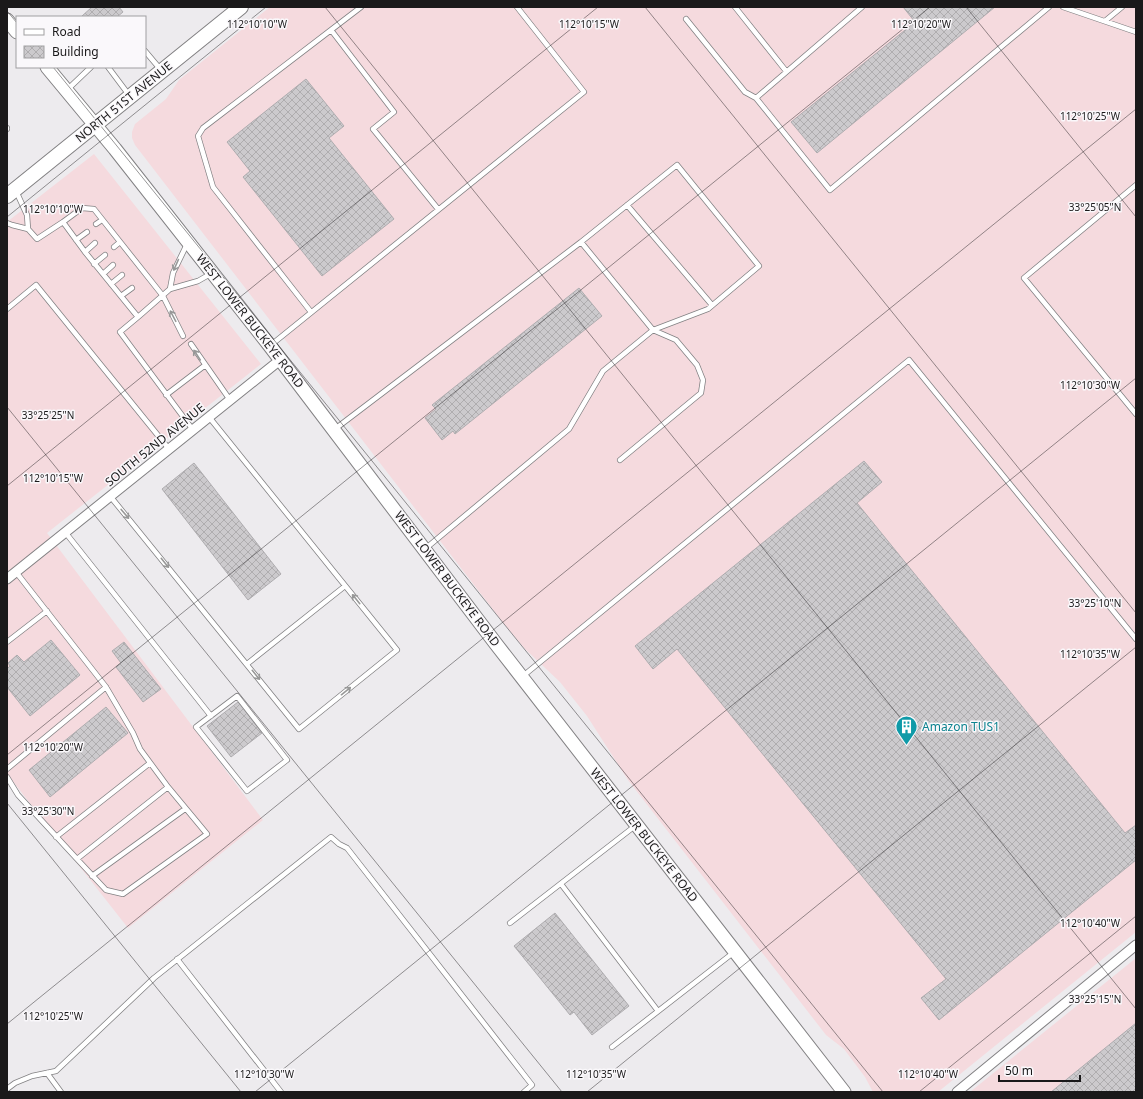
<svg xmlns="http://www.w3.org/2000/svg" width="1143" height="1099" font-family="'Noto Sans',sans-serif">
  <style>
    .industrial { fill: #f5dade }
    .building { fill: url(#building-cross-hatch); stroke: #aeacaf }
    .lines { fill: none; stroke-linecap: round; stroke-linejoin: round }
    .service-casing { stroke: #828183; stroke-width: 6 }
    .minor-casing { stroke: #828183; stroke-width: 11 }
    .secondary-casing { stroke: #828183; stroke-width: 15 }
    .primary-casing { stroke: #828183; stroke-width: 16 }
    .service { stroke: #fff; stroke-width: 4.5 }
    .minor { stroke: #fff; stroke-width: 9 }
    .secondary { stroke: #fff; stroke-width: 13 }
    .primary { stroke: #fff; stroke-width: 14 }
    .oneway { stroke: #989898 }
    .ticks { fill: none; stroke: #1a191a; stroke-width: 1; stroke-opacity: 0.45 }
    .labels { text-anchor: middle; stroke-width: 3; stroke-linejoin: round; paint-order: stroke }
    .street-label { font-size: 12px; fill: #1a191a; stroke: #faf8fb }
    .culture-label { font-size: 12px; fill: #0d838f; stroke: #faf8fb; text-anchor: start }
    .ticks-label { font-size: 10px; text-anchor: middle; fill: #1a191a; stroke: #faf8fb; stroke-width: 3; stroke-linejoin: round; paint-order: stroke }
  </style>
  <defs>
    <pattern id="building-cross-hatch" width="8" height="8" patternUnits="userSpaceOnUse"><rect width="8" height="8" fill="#cccacd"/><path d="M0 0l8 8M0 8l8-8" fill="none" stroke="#afadaf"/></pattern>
  </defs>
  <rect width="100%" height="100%" fill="#edebee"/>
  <path class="industrial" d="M270,7H1136V932L938,1092H873L865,1077L844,1049L826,1035L628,780L587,716L560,682L525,649L501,620L135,145L132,138V132L135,124L166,99L179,80Z
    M94,154L261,364L47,533L263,820L128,928L7,774V222Z
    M1136,958V1092H970Z"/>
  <path class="building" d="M92,7H119L123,12L117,17H84L82,16Z
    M903,7H995L817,153L791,122L915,22Z
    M306,79L344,126L329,138L394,219L322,276L243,177L250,171L227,142Z
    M579,288L602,316L455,434L453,431L442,440L425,418L436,409L432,405Z
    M864,461L882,482L857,503L1125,833L1136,825V860L939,1020L921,998L946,979L677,649L653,669L635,646Z
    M194,463L281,574L248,600L162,489Z
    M51,640L80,675L30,716L7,687V669L10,666L8,663L17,655L24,662Z
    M124,642L161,689L143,702L116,667L121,663L112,651Z
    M238,702L262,733L231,757L207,726Z
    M106,707L128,733L50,797L29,770Z
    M555,913L629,1006L592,1035L574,1012L570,1015L514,946Z
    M1136,1023V1092H1051Z"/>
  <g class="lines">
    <defs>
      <path id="service" d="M735,7L786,71
        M862,7L756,98L830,190L1049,7
        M1063,7L1136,32
        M686,19L745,92L756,98
        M1105,21L1122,7
        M331,30L394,112L373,129L438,209
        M145,51L161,70
        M108,67L129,95
        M68,89L91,67
        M7,128V129
        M1136,185L1024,278L1136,414
        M16,191L27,215L28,229L37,239L63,222L85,252L138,317L170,289L198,281L212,273
        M627,205L712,305
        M63,222L82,208L94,209L163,296L183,336
        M7,223L12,225L28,229
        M96,224L102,220
        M76,240L87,232
        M581,242L677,165L759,266L708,309L653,330L676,340L697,365L703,380L701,393L620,460
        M114,247L120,242
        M85,252L95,243
        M94,264L105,255
        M103,274L113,265
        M111,284L122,275
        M170,289L173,273L187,244
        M121,296L132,288
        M7,309L36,285L169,449
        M311,312L213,187L198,136L203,128L361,7
        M138,317L120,332L193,430
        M191,344L230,400
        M271,345L584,92L517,7
        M166,395L204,366
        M335,429L581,242L653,330L603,371L569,429L425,549
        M110,496L299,729L397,650L209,417
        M65,532L211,716
        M7,642L47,611
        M247,664L345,586
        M523,676L909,360L1136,639
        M237,696L287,760L247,791L196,727Z
        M7,769L106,687
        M7,777L18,795L77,859L168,787L140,749L133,733L106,687L16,572
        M56,837L150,763
        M77,859L106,890L123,894L207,834L168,787
        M92,876L185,809
        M561,884L658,1011
        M510,923L635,826
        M177,959L281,1092
        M612,1047L733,953
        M47,1073L61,1092
        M7,1089L15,1083L32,1076L56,1071L154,978L331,837L339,844L347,848L532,1085L524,1092"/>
      <path id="minor" d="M7,579L280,360
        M957,1092L1136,945"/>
      <path id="secondary" d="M7,20L17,32
        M47,67L115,149L270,346L496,644L844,1092"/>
      <path id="primary" d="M7,196L241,7"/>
    </defs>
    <use href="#service" class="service-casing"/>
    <use href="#minor" class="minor-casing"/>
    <use href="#secondary" class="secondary-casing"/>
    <use href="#primary" class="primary-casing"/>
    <use href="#service" class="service"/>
    <use href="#minor" class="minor"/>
    <use href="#secondary" class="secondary"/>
    <use href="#primary" class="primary"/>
  </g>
  <defs><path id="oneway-shaft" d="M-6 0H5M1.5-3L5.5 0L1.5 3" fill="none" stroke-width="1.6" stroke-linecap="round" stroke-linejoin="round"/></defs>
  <g class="oneway">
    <use href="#oneway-shaft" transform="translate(176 265) rotate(114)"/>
    <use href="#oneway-shaft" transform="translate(173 316) rotate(-118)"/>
    <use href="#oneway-shaft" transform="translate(197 355) rotate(-123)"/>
    <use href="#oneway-shaft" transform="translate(125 514) rotate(50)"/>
    <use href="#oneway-shaft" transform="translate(165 563) rotate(51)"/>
    <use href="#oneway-shaft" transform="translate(356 599) rotate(-129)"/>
    <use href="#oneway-shaft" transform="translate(256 675) rotate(51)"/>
    <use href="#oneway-shaft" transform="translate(346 691) rotate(-39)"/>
  </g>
  <path class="ticks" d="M325,7L1136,1009M645,7L1136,613M966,7L1136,217M7,11L17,23M53,67L883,1092M7,217L266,7M7,407L562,1092M7,486L598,7M7,755L930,7M7,803L241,1092M7,1024L1136,109M255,1092L1136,378M587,1092L1136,647M919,1092L1136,916"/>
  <defs>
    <symbol id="building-pin" viewBox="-11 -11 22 30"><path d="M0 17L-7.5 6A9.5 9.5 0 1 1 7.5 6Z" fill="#0f9aa8" stroke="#faf8fb"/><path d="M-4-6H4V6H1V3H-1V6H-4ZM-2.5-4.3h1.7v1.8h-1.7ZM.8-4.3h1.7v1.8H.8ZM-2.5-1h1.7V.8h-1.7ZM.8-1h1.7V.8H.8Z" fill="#fff"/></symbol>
  </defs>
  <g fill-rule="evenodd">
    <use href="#building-pin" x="894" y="714" width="25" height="34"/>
  </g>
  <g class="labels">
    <g class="street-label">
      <text transform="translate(124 102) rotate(-39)" y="4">NORTH 51ST AVENUE</text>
      <text transform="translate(250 321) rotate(52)" y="4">WEST LOWER BUCKEYE ROAD</text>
      <text transform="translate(155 445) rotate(-39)" y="4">SOUTH 52ND AVENUE</text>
      <text transform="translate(447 579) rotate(53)" y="4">WEST LOWER BUCKEYE ROAD</text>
      <text transform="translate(644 835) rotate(52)" y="4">WEST LOWER BUCKEYE ROAD</text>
    </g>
    <g class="culture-label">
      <text x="922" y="731">Amazon TUS1</text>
    </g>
  </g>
  <g class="ticks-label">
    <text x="257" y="28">112°10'10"W</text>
    <text x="589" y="28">112°10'15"W</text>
    <text x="921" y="28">112°10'20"W</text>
    <text x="1090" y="120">112°10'25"W</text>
    <text x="1095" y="211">33°25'05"N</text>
    <text x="53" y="213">112°10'10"W</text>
    <text x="1090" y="389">112°10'30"W</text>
    <text x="48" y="419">33°25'25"N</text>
    <text x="53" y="482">112°10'15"W</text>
    <text x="1095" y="607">33°25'10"N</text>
    <text x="1090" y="658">112°10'35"W</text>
    <text x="53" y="751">112°10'20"W</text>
    <text x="48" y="815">33°25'30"N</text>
    <text x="1090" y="927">112°10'40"W</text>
    <text x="1095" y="1003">33°25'15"N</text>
    <text x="53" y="1020">112°10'25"W</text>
    <text x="264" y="1078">112°10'30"W</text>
    <text x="596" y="1078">112°10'35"W</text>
    <text x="928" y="1078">112°10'40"W</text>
  </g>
  <rect width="1143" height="1099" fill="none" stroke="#1a191a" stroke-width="16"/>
  <rect x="16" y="16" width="130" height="52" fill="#faf8fb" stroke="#a09fa1"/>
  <rect x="24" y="29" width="20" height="6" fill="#ffffff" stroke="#a09fa1"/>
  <text x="52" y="36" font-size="12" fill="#1a191a">Road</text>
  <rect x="24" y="46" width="20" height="12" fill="url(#building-cross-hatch)" stroke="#a09fa1"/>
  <text x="52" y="56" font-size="12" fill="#1a191a">Building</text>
  <path d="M999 1075v6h81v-6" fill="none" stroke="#1a191a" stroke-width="2"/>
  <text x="1005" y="1075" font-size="12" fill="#1a191a" stroke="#faf8fb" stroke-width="3" paint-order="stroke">50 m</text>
</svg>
